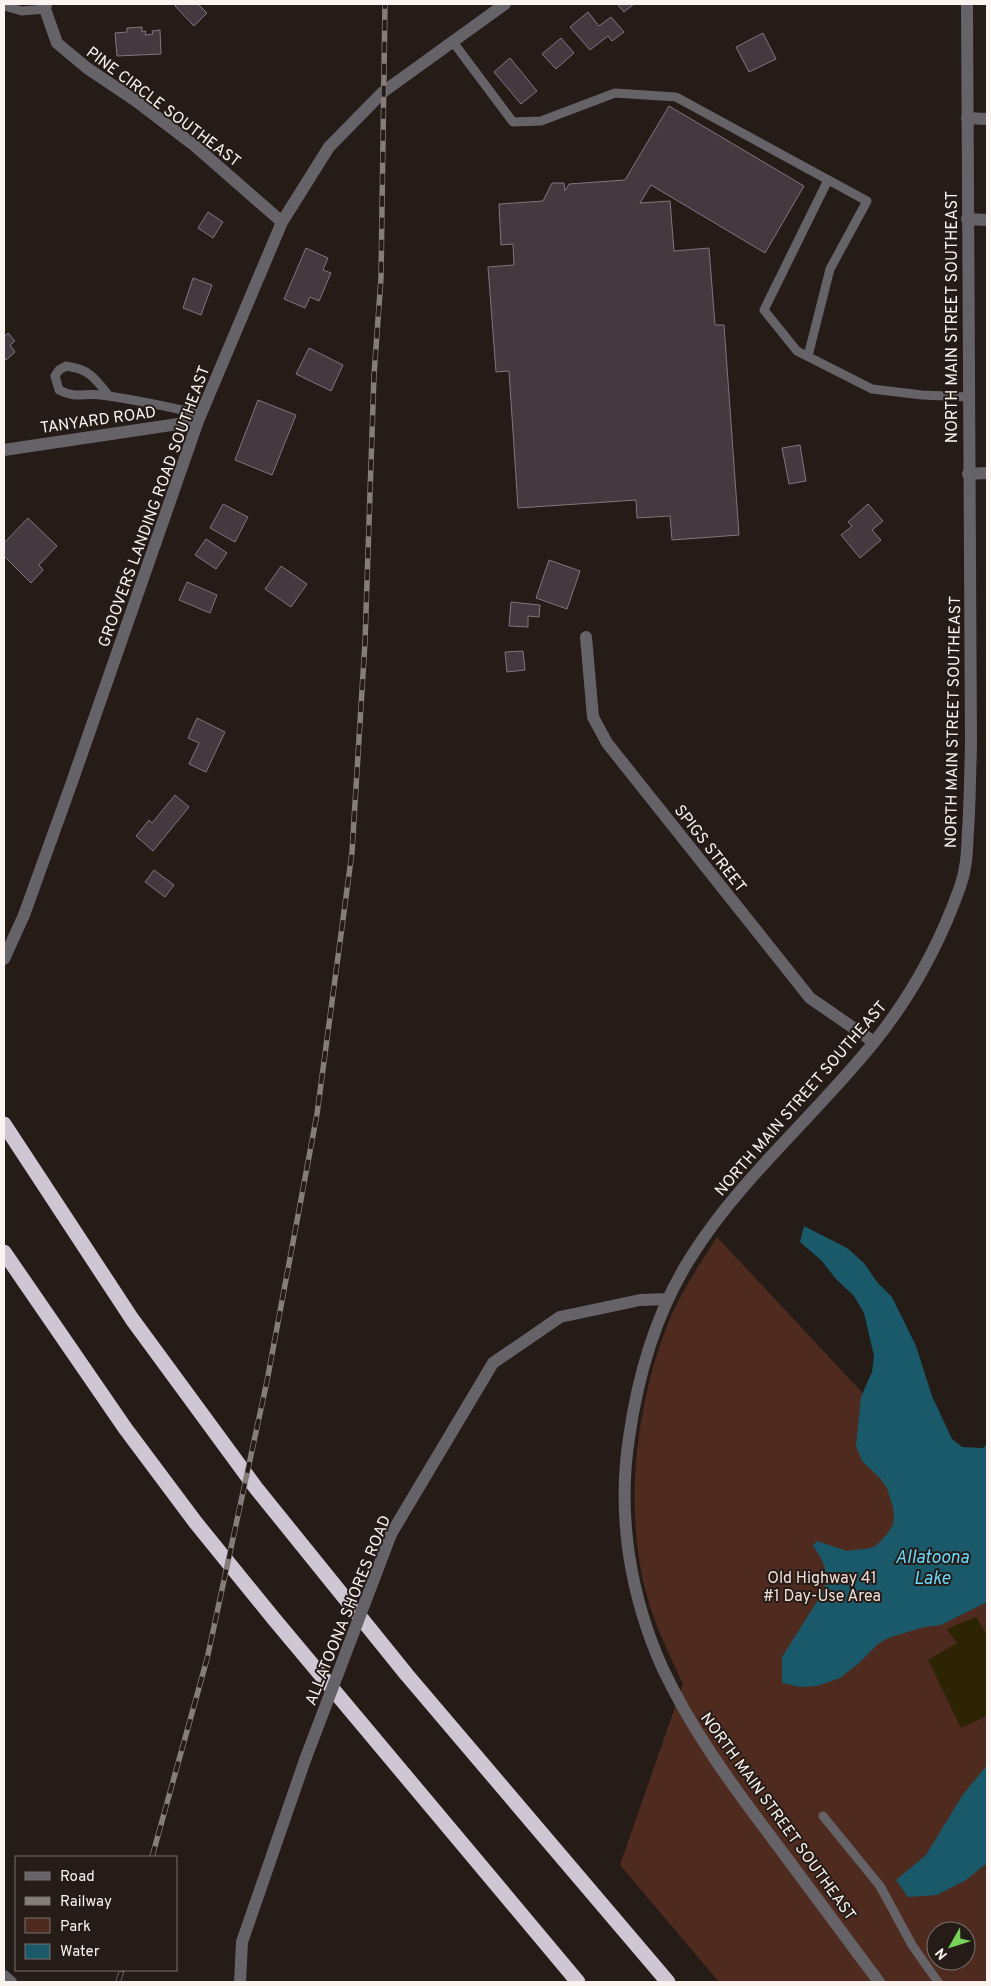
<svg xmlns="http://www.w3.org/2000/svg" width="991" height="1986" font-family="Overpass,sans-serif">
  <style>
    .green { fill: #4e2b1e; fill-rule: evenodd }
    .sand { fill: #2c2403 }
    .water { fill: #1a596a }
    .building { fill: #43393f; stroke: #82767e }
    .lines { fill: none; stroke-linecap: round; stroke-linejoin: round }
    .service { stroke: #666368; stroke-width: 9 }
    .minor { stroke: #666368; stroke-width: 12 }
    .tertiary { stroke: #666368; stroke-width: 12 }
    .motorway { stroke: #cec6d2; stroke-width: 15 }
    .rail-casing { stroke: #857d79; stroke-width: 5.5 }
    .rail { stroke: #251b17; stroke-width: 4; stroke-dasharray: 11; stroke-linecap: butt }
    .minor-bridge { stroke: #666368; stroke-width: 12 }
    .labels { text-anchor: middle; stroke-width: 4; stroke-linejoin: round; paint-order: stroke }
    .street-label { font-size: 16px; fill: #faf3f0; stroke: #251b17 }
    .park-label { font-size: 16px; fill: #f1dfd8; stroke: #251b17 }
    .water-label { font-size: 18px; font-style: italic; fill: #67dafd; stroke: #251b17 }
  </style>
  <rect width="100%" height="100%" fill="#251b17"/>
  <path class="green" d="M717,1237L914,1448L987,1486V1982H719L620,1865L683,1684C670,1656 655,1626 647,1596C623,1510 636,1405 668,1323C681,1292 699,1265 717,1237ZM936,1931H966V1961H936Z"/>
  <path class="sand" d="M976,1617L987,1635V1716L961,1728L928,1660L957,1643L947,1629Z"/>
  <path class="water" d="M804,1226L847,1248L864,1263L877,1282L892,1297L916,1346L932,1396L952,1439L962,1447L984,1448L987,1442V1602L941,1625L924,1627L888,1638L878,1644L858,1664L840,1678L817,1686L800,1687L782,1683V1657L823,1592C830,1573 824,1562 813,1546L817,1541L847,1551L871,1548L877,1545L887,1534L893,1525L894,1516L893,1507L887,1488L880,1478L862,1461L856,1446L861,1397L872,1372L874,1356L864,1313L854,1296L836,1279L821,1260L800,1242Z
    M987,1765V1863L966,1880L937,1895L908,1897L896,1880L926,1855L962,1796Z"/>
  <path class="building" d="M177,4H198L207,13L194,26L175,6Z
    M617,4H634L624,12Z
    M588,12L599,26L611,17L624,32L612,41L608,36L590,50L570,27Z
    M142,27V32L146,31L145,35L153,34L152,31L160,30L161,54L117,56L115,33L127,32V28Z
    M763,33L776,59L749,72L736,47Z
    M561,38L574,53L556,69L542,54Z
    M510,58L537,91L521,104L494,72Z
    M669,106L804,186L765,253L651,185L640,203L670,201L674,251L709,248L715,325H724L739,535L672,540L670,516L637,518L636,500L518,508L509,371L496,372L488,267L514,265L513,244L501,245L499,204L543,201L552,183H564L565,191L569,184L625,180Z
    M208,212L223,222L213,238L198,228Z
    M306,248L328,258L323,270L331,273L319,301L310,297L305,308L284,299Z
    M193,278L212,285L201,315L183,308Z
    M8,333L15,341L10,345L15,352L6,360L4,357V337Z
    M309,348L343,365L331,391L296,374Z
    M258,400L296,415L272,475L235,460Z
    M800,445L806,481L789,484L782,448Z
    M223,504L248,517L235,542L210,528Z
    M868,504L883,521L872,530L881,540L860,558L841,535L852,526L848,522Z
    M28,518L57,546L39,565L43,570L31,583L4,556V543Z
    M206,539L227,553L216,569L195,555Z
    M549,560L580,571L567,609L536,598Z
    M281,566L307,584L291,607L265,589Z
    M187,582L217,595L210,613L179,600Z
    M511,602L540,605L539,617L528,616V627L509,626Z
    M523,651L525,670L507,672L505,652Z
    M197,718L225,732L206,772L189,764L199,743L188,738Z
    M175,795L189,807L153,851L136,836L149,820L152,823Z
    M154,870L174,885L165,897L145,882Z"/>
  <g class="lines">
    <path class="service" d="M4,6L22,11L45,9
      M453,42L513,122L541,121L615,93L676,97L867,201L830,269L808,356
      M828,180L764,310L797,351L872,389L922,395L968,397
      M109,396C95,378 89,369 66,366L59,370L55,376L59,390C76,399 84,393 101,395C134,399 168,407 201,414
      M823,1816L880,1886L912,1945L938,1982"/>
    <path class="minor" d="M46,4L45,9L57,43L87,68L136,101L195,146L282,222
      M967,118L987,119
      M967,219L987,220
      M4,450L198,421
      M968,474L987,473
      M586,637L593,717L607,743L810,998L874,1042
      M4,959L24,915L72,782L198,421L282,222L329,147L383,92L505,4
      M391,1534L493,1363L560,1317L640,1300L668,1299
      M4,1976L11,1982
      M240,1982L242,1942L305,1760"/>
    <path class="tertiary" d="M879,1982C842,1933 806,1883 769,1834C729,1781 690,1727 662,1667C630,1595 617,1515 629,1438C638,1374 656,1312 691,1257C741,1177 816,1115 875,1041C912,995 940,943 960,887C967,868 967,850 968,831C970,802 970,774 971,745L967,4"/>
    <path class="motorway" d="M4,1124L132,1319L256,1488L407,1675L668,1982
      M4,1252L125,1428L196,1523L274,1619L578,1982"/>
    <defs>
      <path id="rail" d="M152,1857L207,1659L267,1381L317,1114L352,852L365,642L374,375L381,278L385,4
        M118,1982L122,1970"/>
    </defs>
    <use href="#rail" class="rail-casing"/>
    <use href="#rail" class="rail"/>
    <path class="minor-bridge" d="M305,1760L391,1534"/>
  </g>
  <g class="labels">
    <g class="street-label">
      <text transform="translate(164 106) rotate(37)" y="6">PINE CIRCLE SOUTHEAST</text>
      <text transform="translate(951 317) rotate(-90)" y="6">NORTH MAIN STREET SOUTHEAST</text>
      <text transform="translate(98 419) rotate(-8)" y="6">TANYARD ROAD</text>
      <text transform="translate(153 506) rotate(-70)" y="6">GROOVERS LANDING ROAD SOUTHEAST</text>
      <text transform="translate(952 722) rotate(-89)" y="6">NORTH MAIN STREET SOUTHEAST</text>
      <text transform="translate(711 848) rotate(52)" y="6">SPIGS STREET</text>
      <text transform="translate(800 1098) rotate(-49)" y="6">NORTH MAIN STREET SOUTHEAST</text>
      <text transform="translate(347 1610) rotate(-68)" y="6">ALLATOONA SHORES ROAD</text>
      <text transform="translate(779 1816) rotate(54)" y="6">NORTH MAIN STREET SOUTHEAST</text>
    </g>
    <g class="park-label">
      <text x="822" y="1583">Old Highway 41<tspan x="822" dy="18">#1 Day-Use Area</tspan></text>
    </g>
    <g class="water-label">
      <text x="932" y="1563">Allatoona<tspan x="932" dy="21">Lake</tspan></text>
    </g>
  </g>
  <rect width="991" height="1986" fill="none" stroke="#faf3f0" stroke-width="10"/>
  <rect x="15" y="1856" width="162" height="115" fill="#251b17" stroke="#7a716e"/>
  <rect x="25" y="1872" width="25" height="8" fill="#666368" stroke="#7a716e"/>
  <text x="60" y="1881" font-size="15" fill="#faf3f0">Road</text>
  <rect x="25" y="1897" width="25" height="8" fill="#857d79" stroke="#7a716e"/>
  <text x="60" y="1906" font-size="15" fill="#faf3f0">Railway</text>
  <rect x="25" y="1918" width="25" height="15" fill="#4e2b1e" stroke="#7a716e"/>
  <text x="60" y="1931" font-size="15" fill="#faf3f0">Park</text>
  <rect x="25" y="1944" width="25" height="15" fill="#1a596a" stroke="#7a716e"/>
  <text x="60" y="1956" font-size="15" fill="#faf3f0">Water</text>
  <g transform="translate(951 1946) rotate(231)"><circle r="24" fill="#251b17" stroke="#7a716e"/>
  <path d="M0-4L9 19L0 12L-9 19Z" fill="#77d259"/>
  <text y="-8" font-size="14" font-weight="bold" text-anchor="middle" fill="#faf3f0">N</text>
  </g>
</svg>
